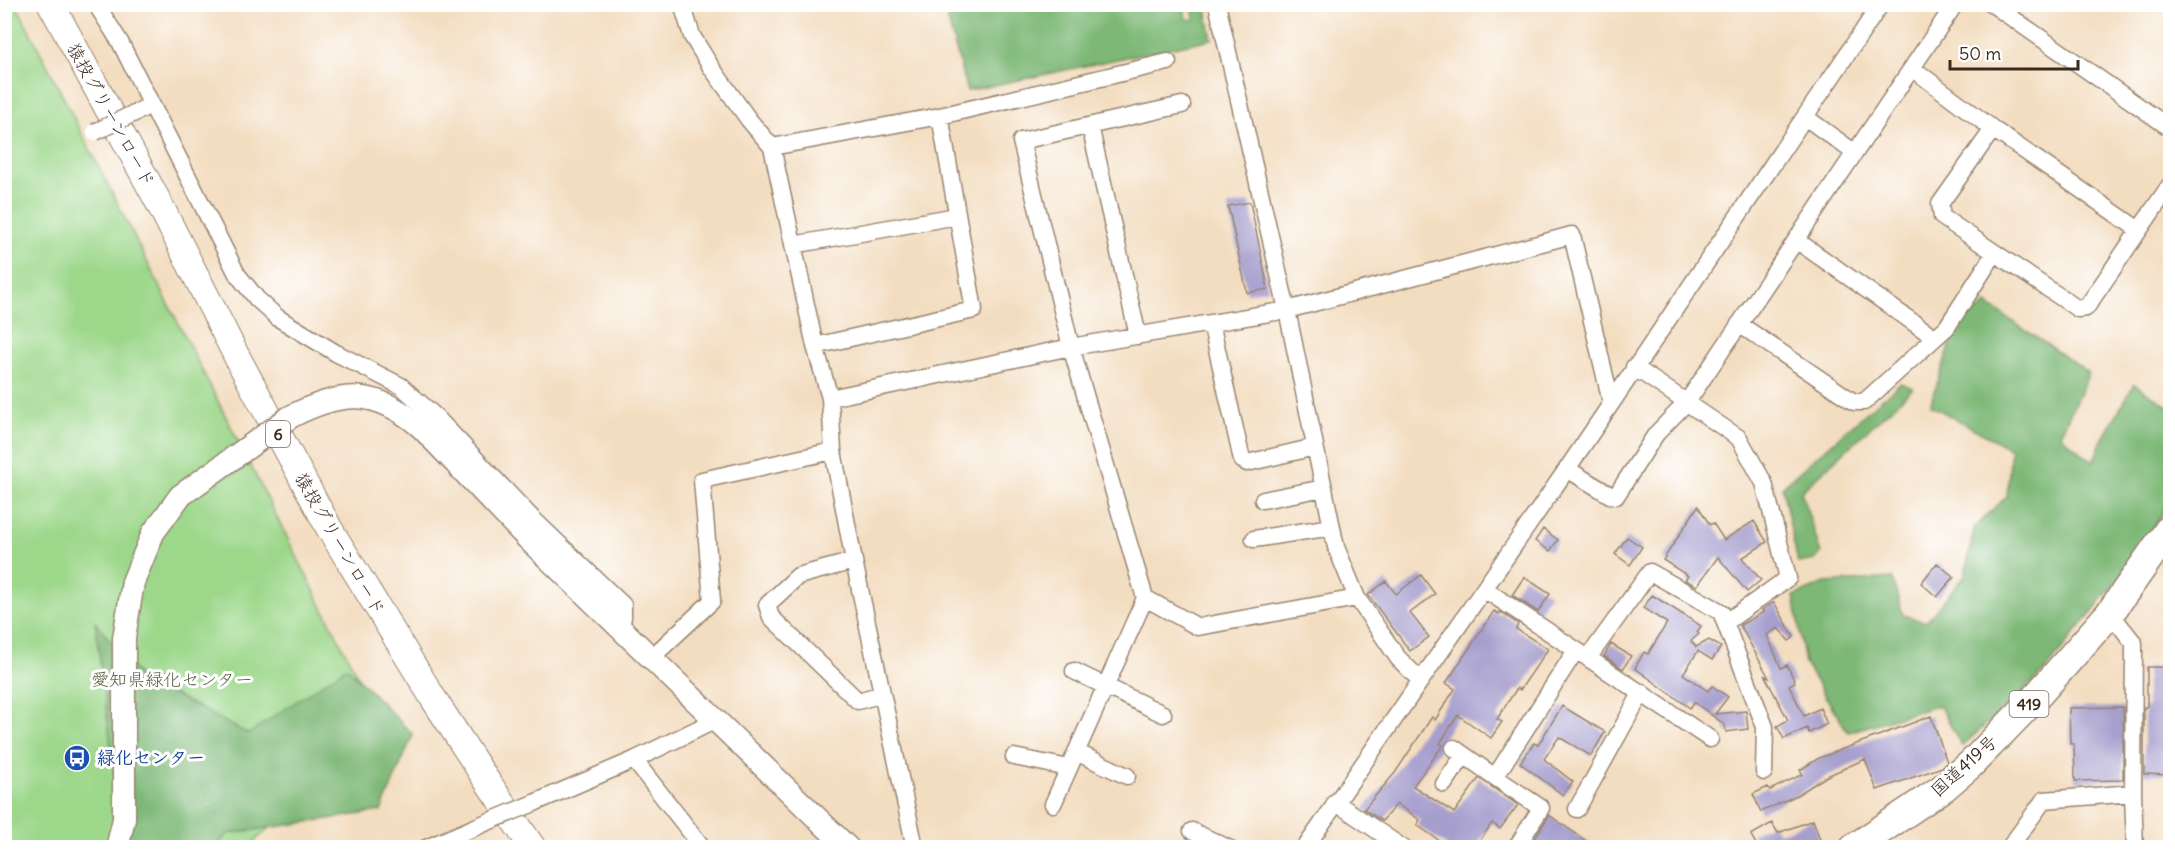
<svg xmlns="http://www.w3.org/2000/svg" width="2175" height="852" font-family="Delius,'Klee One',sans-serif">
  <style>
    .green { fill: #9cd78a; stroke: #6c8054; stroke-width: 1.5 }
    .forest { fill: #7db876; stroke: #5c714a; stroke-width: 1.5 }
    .building { fill: #a69ecd }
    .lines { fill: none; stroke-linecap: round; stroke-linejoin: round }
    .street-casing { stroke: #97846f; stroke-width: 19 }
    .secondary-casing { stroke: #97846f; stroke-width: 25 }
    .primary-casing { stroke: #97846f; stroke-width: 28 }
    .highway-casing { stroke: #97846f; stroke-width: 31 }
    .street { stroke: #fff; stroke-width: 16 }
    .secondary { stroke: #fff; stroke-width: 22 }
    .primary { stroke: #fff; stroke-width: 26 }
    .highway { stroke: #fff; stroke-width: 28 }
    .street-bridge-casing { stroke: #97846f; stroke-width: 19; stroke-linecap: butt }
    .secondary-bridge-casing { stroke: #97846f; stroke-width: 25; stroke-linecap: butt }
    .street-bridge { stroke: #fff; stroke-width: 16 }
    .secondary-bridge { stroke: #fff; stroke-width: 22 }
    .labels { text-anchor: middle; stroke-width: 6; stroke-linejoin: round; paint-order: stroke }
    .shield { fill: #fff; stroke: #766a62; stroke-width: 1.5 }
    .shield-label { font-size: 16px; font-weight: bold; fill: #3b2a1e }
    .street-label { font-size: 18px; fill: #3b2a1e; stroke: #fff }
    .park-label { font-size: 18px; fill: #585e3e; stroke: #fff }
    .transit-label { font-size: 18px; font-weight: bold; fill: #164399; stroke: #fff; text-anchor: start }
  </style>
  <rect width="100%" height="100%" fill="#fff"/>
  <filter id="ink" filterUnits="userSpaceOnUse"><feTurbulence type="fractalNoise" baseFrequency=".0167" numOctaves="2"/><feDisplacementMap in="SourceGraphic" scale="12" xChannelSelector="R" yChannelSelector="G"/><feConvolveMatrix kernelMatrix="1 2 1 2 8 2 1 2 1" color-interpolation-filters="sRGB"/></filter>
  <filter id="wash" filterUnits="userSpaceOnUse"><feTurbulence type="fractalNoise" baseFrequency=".008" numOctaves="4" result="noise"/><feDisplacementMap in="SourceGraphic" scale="24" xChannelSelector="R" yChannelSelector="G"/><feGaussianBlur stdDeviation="1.35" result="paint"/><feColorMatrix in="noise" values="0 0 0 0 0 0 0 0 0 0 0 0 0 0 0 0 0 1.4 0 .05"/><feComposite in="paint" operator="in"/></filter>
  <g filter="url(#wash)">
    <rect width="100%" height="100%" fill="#f3ddc0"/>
    <path class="green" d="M16,4L390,740L266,831L248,847L5,848L4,5Z"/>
    <path class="forest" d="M944,5H1184L1186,19L1194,20L1192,5H1205L1212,39L967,91Z
      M1987,304L2089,373L2060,435L2093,462L2102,440L2134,384L2170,407V500L2137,555L2045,671L1962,746L1939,705L1848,732L1805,664L1794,596L1825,583L1892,578L1903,615L1926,622L1965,575L1974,528L2007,496L2011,449L1930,405L1957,325Z
      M1900,383L1913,388L1801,492L1821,553L1815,560L1798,563L1782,487Z
      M95,622L139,676L248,734L347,667L413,735L381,811L227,834L217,847H124Z"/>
    <g id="blocks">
      <path class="building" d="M1250,202L1268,289L1247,293L1228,206Z
        M1698,506L1710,525L1713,523L1724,540L1754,521L1767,542L1742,558L1761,580L1747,592L1718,557L1697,586L1685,580L1688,576L1663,560Z
        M1543,529L1558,540L1550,551L1535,541Z
        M1627,537L1642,547L1630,565L1615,554Z
        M1937,563L1954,577L1937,597L1921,583Z
        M1421,575L1435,594L1410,613L1429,637L1410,651L1368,595L1386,581L1396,594Z
        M1524,577L1550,594L1538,612L1512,595Z
        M1652,595L1701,626L1697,632L1699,634L1691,641L1696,647L1709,640L1721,647L1712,660L1698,651L1683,674L1708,691L1712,686L1728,697L1715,714L1746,711L1748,729L1726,732L1725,725L1694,702L1690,708L1635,668L1644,652L1648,654L1667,623L1643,608Z
        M1774,602L1794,637L1789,641L1778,628L1767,635L1781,668L1787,665L1795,682L1789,685L1804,716L1820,708L1827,724L1809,733L1807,728L1784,739L1777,726L1788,720L1765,676L1769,678L1740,625L1764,612L1762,610Z
        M1494,611L1499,614L1500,612L1518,624L1516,629L1548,649L1520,690L1517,688L1497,719L1502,722L1491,738L1458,715L1440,743L1443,745L1413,786L1454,813L1479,778L1518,805L1500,829L1492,823L1475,848H1450L1417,825L1420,820L1397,804L1382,821L1364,809L1395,773L1432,717L1435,720L1455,689L1446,683Z
        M1611,644L1631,656L1623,669L1604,656Z
        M2147,667H2170V775L2144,774V707H2147Z
        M1562,706L1605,732L1591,756L1559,737L1544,759L1573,782L1563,795L1520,763L1534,743L1538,745Z
        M2123,707V780L2075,781L2074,744H2070L2069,708Z
        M1931,716L1947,762L1942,767L1877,790L1865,759L1827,776L1797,795L1761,812L1753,794L1768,787L1770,790L1803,774L1800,770L1819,758Z
        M1549,815L1596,848H1529Z
        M1813,820L1823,848H1758L1751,835L1772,823L1778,833Z"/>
    </g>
  </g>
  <g filter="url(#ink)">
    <use href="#blocks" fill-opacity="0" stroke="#97846f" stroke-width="1.5"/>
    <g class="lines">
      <defs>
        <path id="street" d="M96,4L120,42L237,274L257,299L278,318L336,353L401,386L436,417L531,517L623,605V618L616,625
          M682,4L692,36L711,67L749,120L772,147L815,346L830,398L833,451L854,561L915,848
          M1217,4L1287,310L1336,547L1357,598
          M1992,4L2170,128
          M1912,68L1993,129L2139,230
          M1805,117L1855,153
          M1090,126L1138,336
          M1993,129L1940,204L1942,217L2078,309L2086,308L2170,185
          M772,147L940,116L1168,62
          M1796,240L1934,337
          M793,245L957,216
          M1211,323L1242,460L1247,463L1315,447
          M1739,324L1854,402H1864L1947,327L1994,254
          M815,346L974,310L940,116
          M1634,367L1739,438L1764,483L1788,578L1725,623
          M830,398L1071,347L1287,310L1572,235L1611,402
          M1567,469L1610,495L1616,496L1656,434L1687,402L1955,4
          M1263,500L1324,488
          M1254,539L1332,527
          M854,561L798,576L767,605L771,617L858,701L882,694
          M1484,589L1710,739
          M1145,598L1198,627L1357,598L1398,658L1420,680
          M2110,613L2134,643L2133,793L2135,848
          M651,658L712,601L702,480L833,451
          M1588,658L1650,572L1721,612L1765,727L1764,772
          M1074,671L1163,714
          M1454,748L1495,777L1576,650
          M1076,752L1127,776
          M1014,757L1069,768
          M634,760L703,848
          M1495,777L1541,808L1516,848
          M1444,784L1464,755
          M1335,802L1403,848
          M534,803L634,760L716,720
          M1053,804L1145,598L1071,347L1021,141L1182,105
          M1577,809L1642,692
          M1192,831L1228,848
          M426,848L473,828
          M1305,848L1567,469L1881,4
          M2009,848L2044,800L2133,793"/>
        <path id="secondary" d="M290,417C342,390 376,388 422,428L527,538L848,848
          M117,848L124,819V638L133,582L153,533L180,496L247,448"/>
        <path id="primary" d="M51,4L159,203L237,357L329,528L433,698L485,778L533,848"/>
        <path id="highway" d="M1854,848L1943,788L1971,764L2035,698L2110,613L2170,528"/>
      </defs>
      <use href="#street" class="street-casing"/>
      <use href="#secondary" class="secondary-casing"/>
      <use href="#primary" class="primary-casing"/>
      <use href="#highway" class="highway-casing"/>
      <use href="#street" class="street"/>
      <use href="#secondary" class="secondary"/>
      <use href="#primary" class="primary"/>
      <use href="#highway" class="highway"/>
      <defs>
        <path id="street-bridge" d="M95,132L143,109
          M473,828L534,803"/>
        <path id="secondary-bridge" d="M247,448L290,417"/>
      </defs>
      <use href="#street-bridge" class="street-bridge-casing"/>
      <use href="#secondary-bridge" class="secondary-bridge-casing"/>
      <use href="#street-bridge" class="street-bridge"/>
      <use href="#secondary-bridge" class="secondary-bridge"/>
    </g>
  </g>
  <defs>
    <symbol id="bus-disc" viewBox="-11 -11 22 22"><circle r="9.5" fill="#1a4fb4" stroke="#fff"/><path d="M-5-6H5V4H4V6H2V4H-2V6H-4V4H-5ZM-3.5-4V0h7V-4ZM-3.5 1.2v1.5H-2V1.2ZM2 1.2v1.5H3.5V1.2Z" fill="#fff"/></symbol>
  </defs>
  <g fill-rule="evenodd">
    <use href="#bus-disc" x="62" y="743" width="30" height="30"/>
  </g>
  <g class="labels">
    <g class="shield">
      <rect x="266" y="421" width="24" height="26" rx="4.5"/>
      <rect x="2009.5" y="691" width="39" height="26" rx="4.5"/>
    </g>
    <g class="shield-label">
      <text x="278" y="440">6</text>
      <text x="2029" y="710">419</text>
    </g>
    <g class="street-label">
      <text transform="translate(111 115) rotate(61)" y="6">猿投グリーンロード</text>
      <text transform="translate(340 544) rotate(60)" y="6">猿投グリーンロード</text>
      <text transform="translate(1964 766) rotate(-42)" y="6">国道419号</text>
    </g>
    <g class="park-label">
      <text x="172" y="686">愛知県緑化センター</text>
    </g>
    <g class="transit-label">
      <text x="97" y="764">緑化センター</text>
    </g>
  </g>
  <rect width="2175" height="852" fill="none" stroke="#fff" stroke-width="24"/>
  <path d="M1950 60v9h128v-9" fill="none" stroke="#3b2a1e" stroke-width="3"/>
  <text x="1959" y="60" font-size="18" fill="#3b2a1e" stroke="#ffffff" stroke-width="4.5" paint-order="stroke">50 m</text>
</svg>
